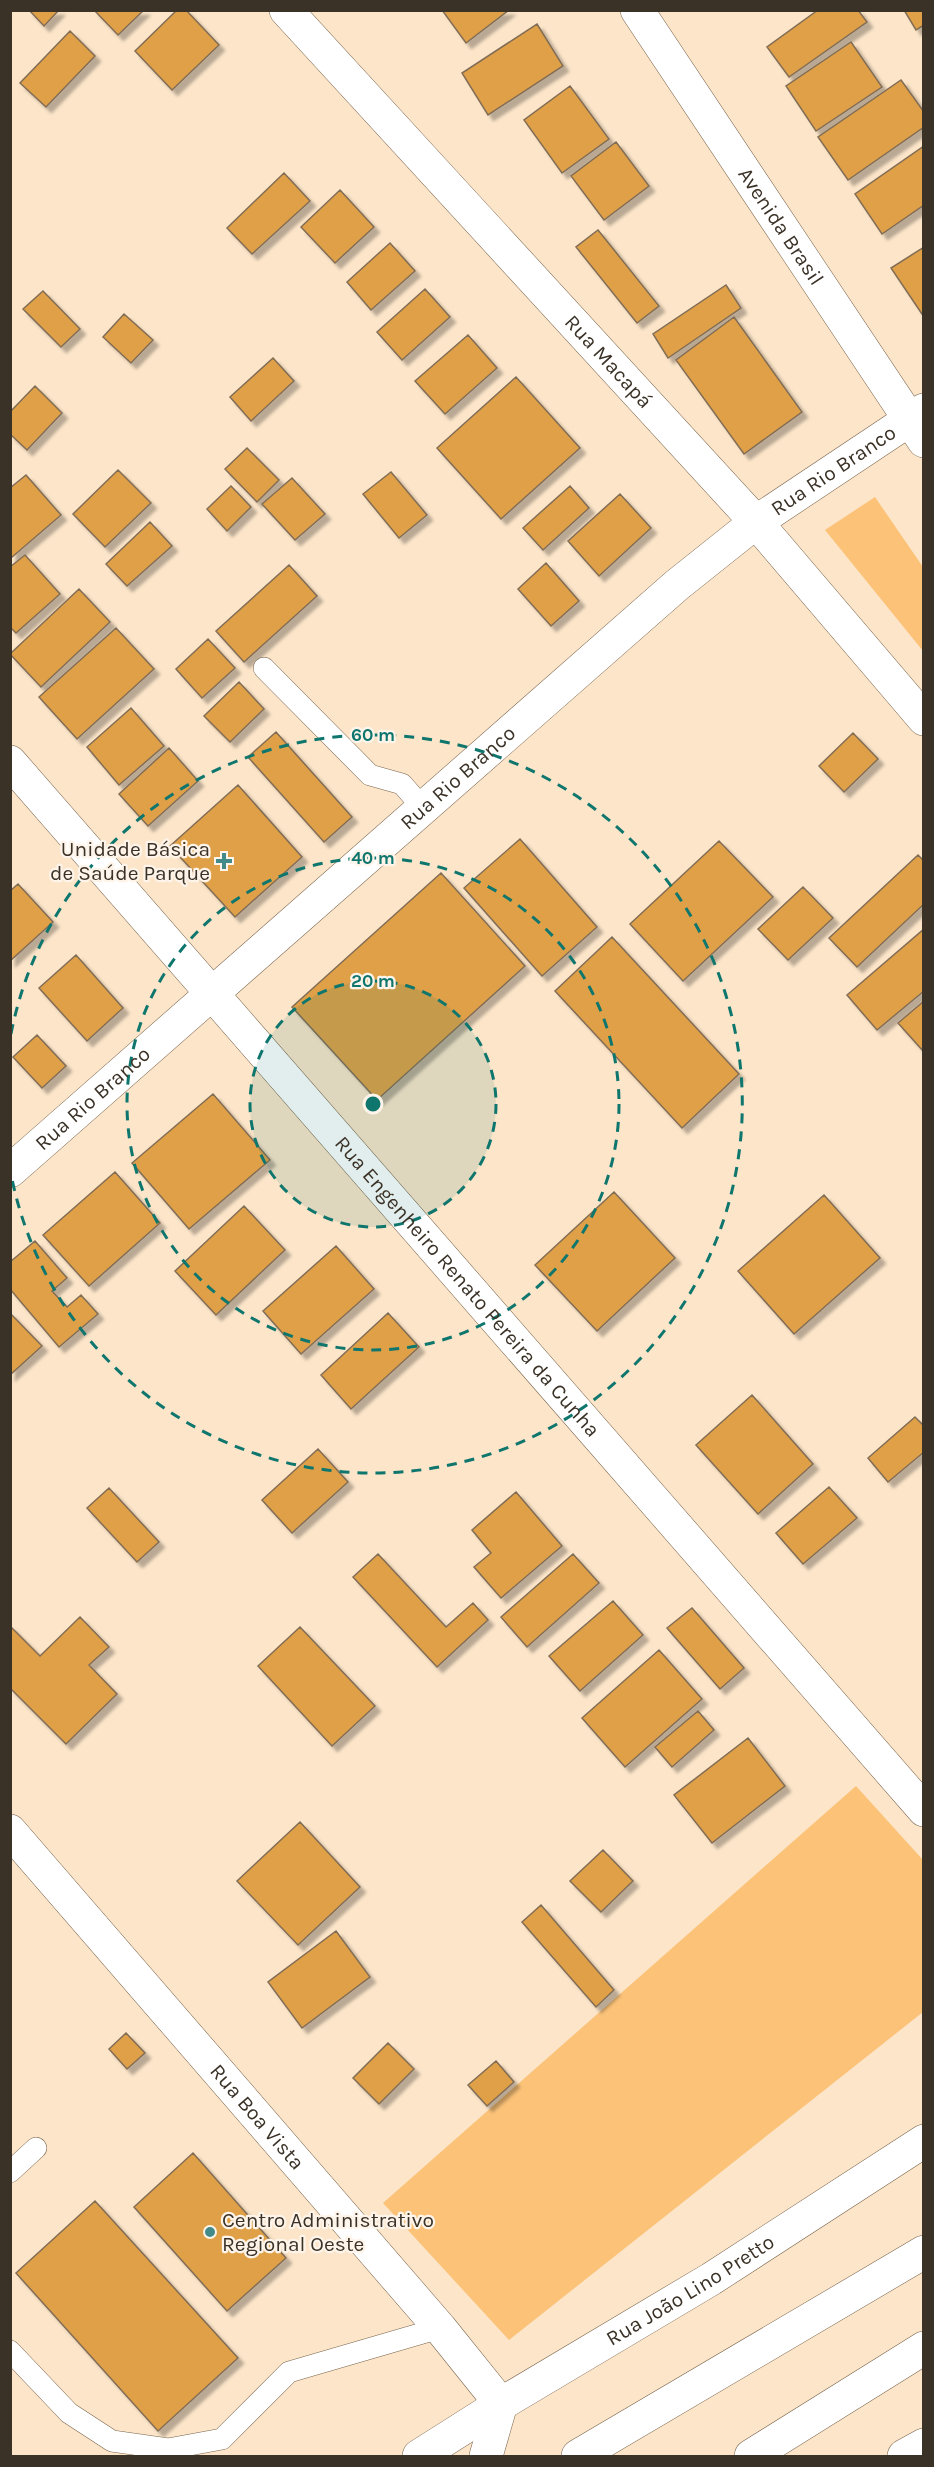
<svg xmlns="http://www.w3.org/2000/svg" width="934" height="2467" font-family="Karla,sans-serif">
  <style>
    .green { fill: #fbc278 }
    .building { fill: #e0a047; stroke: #826d55; stroke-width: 1.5; filter: url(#shadow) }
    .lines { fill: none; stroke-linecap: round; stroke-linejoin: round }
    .lane-casing { stroke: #79654d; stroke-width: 22 }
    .street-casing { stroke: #79654d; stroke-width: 34 }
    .secondary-casing { stroke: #79654d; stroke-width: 34 }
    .highway-casing { stroke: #79654d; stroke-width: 34 }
    .lane { stroke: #fff; stroke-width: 21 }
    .street { stroke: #fff; stroke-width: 33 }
    .secondary { stroke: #fff; stroke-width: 33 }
    .highway { stroke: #fff; stroke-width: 33 }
    .ring { fill: none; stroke: #0f766e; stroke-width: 3; stroke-dasharray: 10 8 }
    .poi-dot { fill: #438b8a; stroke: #fef4e9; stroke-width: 2 }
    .labels { text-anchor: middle; stroke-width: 4.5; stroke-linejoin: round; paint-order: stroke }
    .street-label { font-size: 21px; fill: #3b3227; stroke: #fef4e9 }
    .poi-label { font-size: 21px; fill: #3b3227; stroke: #fef4e9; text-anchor: end }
    .centre { fill: #0f766e; stroke: #fef4e9; stroke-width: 3 }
    .ring-label { font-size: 18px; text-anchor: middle; font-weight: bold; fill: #0f766e; stroke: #fef4e9; stroke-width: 4.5; stroke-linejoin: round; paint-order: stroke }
  </style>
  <defs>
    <filter id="shadow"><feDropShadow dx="5.5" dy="5.5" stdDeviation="1.5" flood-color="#0004"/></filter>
  </defs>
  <rect width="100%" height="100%" fill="#fce5c9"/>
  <path class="green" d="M875,497L923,567V651L825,530Z
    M856,1786L923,1860V2012L509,2340L383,2203Z"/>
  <path class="building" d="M29,10H59L44,26Z
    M94,10H144L118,35Z
    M177,10H186L219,45L172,90L135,51Z
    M442,10H509L466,43Z
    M818,10H858L867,22L789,77L767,47Z
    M904,10H924V25L916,30Z
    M537,24L563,66L488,115L462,73Z
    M70,31L95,56L46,107L20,83Z
    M851,42L882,87L816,131L786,86Z
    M901,80L924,112V127L848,180L818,137Z
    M570,86L609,139L562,173L524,120Z
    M616,142L649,186L604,220L571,176Z
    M924,146V205L882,234L855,194Z
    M284,173L310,201L252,254L227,228Z
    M340,190L374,227L335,263L301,227Z
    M598,230L659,306L637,323L576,247Z
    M390,243L415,271L371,310L347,282Z
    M924,247V317L891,268Z
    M726,285L741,308L668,358L653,334Z
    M425,289L450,317L402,360L377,332Z
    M43,291L80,329L61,347L23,309Z
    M124,314L153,340L131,363L103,337Z
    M734,317L802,412L744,454L676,360Z
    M468,335L497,368L445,414L415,381Z
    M273,358L294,381L251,421L230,397Z
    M516,377L580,448L501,519L437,448Z
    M35,386L62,413L27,450L10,434V412Z
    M247,448L279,480L257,502L225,469Z
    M118,470L151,503L105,547L73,514Z
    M391,472L427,515L399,538L363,494Z
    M26,475L61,515L11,558L10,488Z
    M292,478L325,514L295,540L262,504Z
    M231,486L251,507L227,531L207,509Z
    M570,486L589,508L543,550L523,528Z
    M620,494L651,528L599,576L568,541Z
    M150,522L172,546L127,586L106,564Z
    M25,555L60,594L16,633L10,627V567Z
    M546,563L579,601L551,626L518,589Z
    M289,565L317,596L244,662L216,631Z
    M79,589L110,622L41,687L10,654Z
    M116,628L154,669L77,739L39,697Z
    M208,639L235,668L202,698L176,669Z
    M239,682L264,709L230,742L204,716Z
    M131,708L164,746L119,785L87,747Z
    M276,732L352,817L324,842L248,757Z
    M853,733L878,759L844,792L819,766Z
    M169,748L198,781L148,826L119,794Z
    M238,785L302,857L235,917L170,846Z
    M520,839L597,927L542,976L464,888Z
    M719,841L773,897L683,981L630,924Z
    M918,855L924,861V904L857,967L829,938Z
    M441,873L525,966L377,1100L292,1007Z
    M18,884L53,922L10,961V891Z
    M803,887L833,918L788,960L758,929Z
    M924,929V991L877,1030L847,995Z
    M612,937L739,1074L682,1128L555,991Z
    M76,955L123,1008L87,1041L39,988Z
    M924,1001V1052L898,1023Z
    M37,1035L66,1066L42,1088L13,1057Z
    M213,1094L270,1160L189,1229L132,1163Z
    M115,1172L160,1223L89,1286L43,1235Z
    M614,1192L675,1258L597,1331L535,1265Z
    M824,1195L880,1258L794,1334L738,1271Z
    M244,1206L285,1250L216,1315L175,1271Z
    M35,1241L67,1278L52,1291L67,1307L81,1295L98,1314L59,1347L10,1289V1262Z
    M336,1246L374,1289L301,1354L263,1311Z
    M10,1313L42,1346L10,1375Z
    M388,1313L419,1347L351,1409L321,1375Z
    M752,1395L813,1464L758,1514L696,1445Z
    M915,1417L924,1426V1452L888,1482L868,1458Z
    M318,1449L348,1482L292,1533L262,1500Z
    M829,1487L857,1518L803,1564L776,1533Z
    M109,1488L159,1542L137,1562L87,1508Z
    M516,1492L562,1546L501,1598L474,1567L491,1553L472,1530Z
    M378,1554L446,1627L473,1603L488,1620L437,1667L353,1577Z
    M573,1554L599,1583L527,1647L501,1617Z
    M613,1601L643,1635L580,1691L549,1656Z
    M692,1608L744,1668L720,1689L667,1628Z
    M80,1617L109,1647L89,1665L117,1694L66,1744L10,1688V1626L40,1656Z
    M300,1627L375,1706L332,1746L258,1666Z
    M659,1650L702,1699L625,1767L582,1718Z
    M698,1711L714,1730L672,1767L655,1747Z
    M748,1738L785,1786L712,1843L674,1795Z
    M300,1822L360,1887L298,1945L237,1881Z
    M603,1850L633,1881L601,1912L570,1881Z
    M541,1905L614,1990L596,2007L522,1922Z
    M336,1931L370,1977L302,2028L268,1982Z
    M126,2033L145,2053L127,2069L109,2049Z
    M388,2043L414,2069L379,2104L353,2078Z
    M496,2061L514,2082L487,2106L468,2085Z
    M193,2153L286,2258L227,2311L134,2207Z
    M95,2201L238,2358L158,2431L16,2273Z"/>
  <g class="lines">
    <defs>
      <path id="lane" d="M264,668L370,775L402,784L423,808
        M10,2172L36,2148
        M10,2351L69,2413L112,2441L168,2449L222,2439L289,2372L440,2328"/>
      <g id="street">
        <path id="s1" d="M286,10L756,522L924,719"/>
        <path id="s2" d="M10,762L924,1810"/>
        <path id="s3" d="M10,1831L440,2328L501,2404"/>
      </g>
      <g id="secondary">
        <path id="s4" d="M637,10L924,441"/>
        <path id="s5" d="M10,1171L677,585L756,522L924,410"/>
        <path id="s6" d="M419,2456L501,2404L711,2279L924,2141"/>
        <path d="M486,2456L501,2404"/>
      </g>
      <path id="highway" d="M578,2456L924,2252
        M751,2456L924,2348
        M904,2456L924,2445"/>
    </defs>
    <use href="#lane" class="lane-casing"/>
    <use href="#street" class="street-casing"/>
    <use href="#secondary" class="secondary-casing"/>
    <use href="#highway" class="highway-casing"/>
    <use href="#lane" class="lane"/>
    <use href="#street" class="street"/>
    <use href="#secondary" class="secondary"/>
    <use href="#highway" class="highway"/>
  </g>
  <circle cx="373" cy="1104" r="123" fill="#0f766e" fill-opacity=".12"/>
  <g class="ring">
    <circle cx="373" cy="1104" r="123"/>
    <circle cx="373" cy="1104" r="246"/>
    <path d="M11 1034A369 369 0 1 1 11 1174"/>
  </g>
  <g class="poi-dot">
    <path d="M221 852h6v6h6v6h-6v6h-6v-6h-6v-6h6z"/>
    <circle cx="210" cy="2232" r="6"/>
  </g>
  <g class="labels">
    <g class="street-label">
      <text dy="7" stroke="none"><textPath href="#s4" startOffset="260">Avenida Brasil</textPath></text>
      <text dy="7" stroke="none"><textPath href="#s1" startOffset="477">Rua Macapá</textPath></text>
      <text dy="7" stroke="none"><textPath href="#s5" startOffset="1082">Rua Rio Branco</textPath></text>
      <text dy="7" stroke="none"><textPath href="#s5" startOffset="596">Rua Rio Branco</textPath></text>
      <text dy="7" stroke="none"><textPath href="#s5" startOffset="110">Rua Rio Branco</textPath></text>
      <text dy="7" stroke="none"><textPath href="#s2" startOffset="696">Rua Engenheiro Renato Pereira da Cunha</textPath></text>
      <text dy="7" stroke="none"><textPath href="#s3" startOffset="378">Rua Boa Vista</textPath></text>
      <text dy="7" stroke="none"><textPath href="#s6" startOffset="318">Rua João Lino Pretto</textPath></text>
    </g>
    <g class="poi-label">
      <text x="210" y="856">Unidade Básica<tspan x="210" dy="24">de Saúde Parque</tspan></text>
      <text x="222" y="2227" text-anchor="start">Centro Administrativo<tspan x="222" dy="24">Regional Oeste</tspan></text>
    </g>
  </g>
  <circle cx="373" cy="1104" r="9" class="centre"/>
  <g class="ring-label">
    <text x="373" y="741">60 m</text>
    <text x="373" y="864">40 m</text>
    <text x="373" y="987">20 m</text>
  </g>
  <rect width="934" height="2467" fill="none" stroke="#3b3227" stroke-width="24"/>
</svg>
